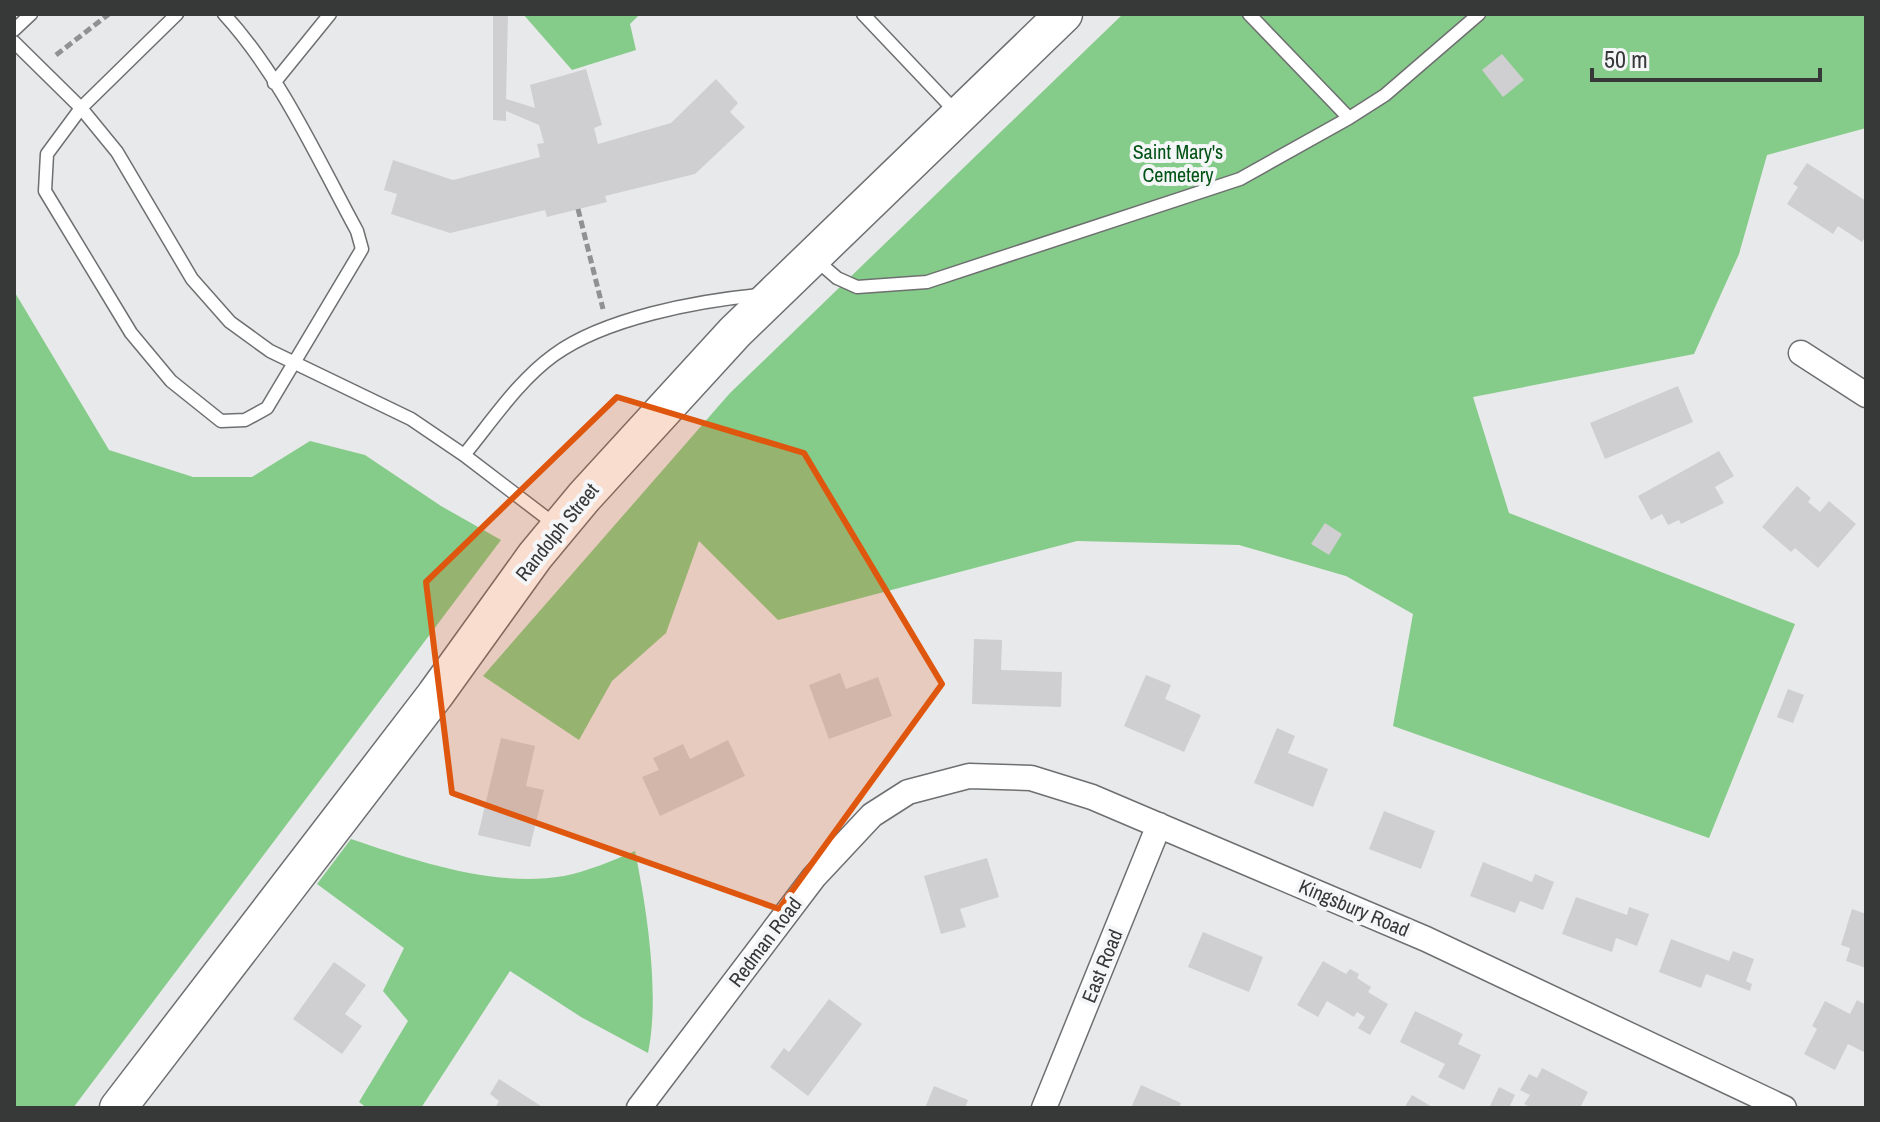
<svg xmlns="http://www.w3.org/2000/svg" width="1880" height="1122" font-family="'Archivo Narrow',sans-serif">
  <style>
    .green { fill: #85cb89 }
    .building { fill: #cfcfd1 }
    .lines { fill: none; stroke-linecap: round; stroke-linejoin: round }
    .service-casing { stroke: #6e6f70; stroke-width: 15 }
    .minor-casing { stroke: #6e6f70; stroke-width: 27 }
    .secondary-casing { stroke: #6e6f70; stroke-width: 39 }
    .path { stroke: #909192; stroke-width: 5; stroke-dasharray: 8 4; stroke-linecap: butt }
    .service { stroke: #fff; stroke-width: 12 }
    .minor { stroke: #fff; stroke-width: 24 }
    .secondary { stroke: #fff; stroke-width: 36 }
    .marked { fill: #df570e; fill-opacity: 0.2; stroke: #df570e; stroke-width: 6; stroke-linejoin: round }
    .labels { text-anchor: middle; stroke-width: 8; stroke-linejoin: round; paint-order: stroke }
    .park-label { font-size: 20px; fill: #005314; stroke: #f5f6f8 }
    .street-label { font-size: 20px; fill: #373838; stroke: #f5f6f8 }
  </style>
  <rect width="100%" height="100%" fill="#e8e9ea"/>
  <path class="green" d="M523,14H640L630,24L636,50L572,70Z
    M1123,14H1866V128L1767,155L1739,254L1694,354L1473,397L1509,513L1795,624L1709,838L1393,726L1413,614L1346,576L1239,545L1077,541L778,620L699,541L666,633L612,681L579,740L483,676L730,393Z
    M14,291L109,450L193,477H252L310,441L365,455L441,506L501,540L73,1108H14Z
    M351,839C416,861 495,888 564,876C588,871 612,861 635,851C647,910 660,995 648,1053L581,1017L510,971L421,1108H367L359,1102L408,1021L383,991L404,948L317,884Z"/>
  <path class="building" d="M493,14H508L506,99L535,108L530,85L586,69L602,125L594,128L598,144L671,123L716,79L738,103L730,112L745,127L695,174L605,196L607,202L547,217L545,210L450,233L391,214L397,194L384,190L393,160L453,180L540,157L537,144L544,143L539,125L506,111V121L493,120Z
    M1502,54L1524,80L1503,97L1482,70Z
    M1807,163L1866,201V236L1862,242L1838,226L1833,234L1787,204L1798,187L1793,184Z
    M1678,386L1693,422L1605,459L1590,423Z
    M1719,451L1734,476L1715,487L1724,503L1681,524L1679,520L1668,525L1662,514L1651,520L1638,496Z
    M1797,486L1811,498L1808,502L1820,512L1829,501L1856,524L1818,568L1795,548L1791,552L1762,527Z
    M1325,523L1342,534L1329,555L1311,544Z
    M974,639L1002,640L1001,670L1062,672L1061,707L972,704Z
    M840,673L846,689L878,677L892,716L829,739L809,685Z
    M1146,675L1171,685L1165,699L1201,715L1184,752L1124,726Z
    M1788,689L1804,695L1793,723L1777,717Z
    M1277,728L1295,736L1288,753L1328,769L1313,807L1254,783Z
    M501,738L535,746L526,786L544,790L530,847L478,835Z
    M728,740L745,776L660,816L642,777L659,770L653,758L683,744L690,759Z
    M1384,811L1435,831L1421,869L1369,849Z
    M987,858L999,897L960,909L966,927L941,934L924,876Z
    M1483,862L1532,882L1535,874L1554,882L1543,910L1520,901L1515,913L1470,896Z
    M1576,897L1627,915L1629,907L1649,914L1637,946L1616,938L1612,952L1562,934Z
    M1852,909L1866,914V968L1846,961L1850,948L1841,945Z
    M1203,932L1263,957L1249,992L1188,967Z
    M1671,939L1729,961L1733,951L1754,959L1746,981L1752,984L1750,991L1706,974L1701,988L1659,972Z
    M1323,961L1346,974L1350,969L1359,974L1357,978L1371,987L1368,992L1388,1004L1370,1035L1358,1028L1365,1017L1357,1012L1354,1017L1327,1001L1318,1017L1297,1005Z
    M334,962L366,985L345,1014L362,1026L342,1054L293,1019Z
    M829,999L862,1024L808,1096L770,1067L784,1048L789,1052Z
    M1857,1000L1866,1005V1053L1848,1044L1835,1070L1804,1054L1817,1029L1812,1026L1825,1001L1850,1014Z
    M1415,1011L1463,1034L1458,1044L1481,1055L1464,1090L1438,1077L1445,1064L1400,1042Z
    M1542,1068L1588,1092L1580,1108H1532L1524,1104L1530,1095L1520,1090L1529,1074L1537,1078Z
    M499,1079L544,1108H495L499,1101L490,1094Z
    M1141,1085L1181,1103L1179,1108H1131Z
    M934,1086L968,1100L965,1108H925Z
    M1499,1087L1515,1095L1509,1108H1489Z
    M1412,1095L1434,1108H1404Z"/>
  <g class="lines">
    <defs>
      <path id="service" d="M177,14L81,108L47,154L45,191L131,333L171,381L221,421L245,420L267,408L362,249L357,231C317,158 281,76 224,14
        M863,14L957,113
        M14,30L31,14
        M14,42L81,108L117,152L192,279L230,322L270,351L411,419L464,455C492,421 518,381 554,355C605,318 697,301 759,295
        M274,83L330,14
        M1349,118L1385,95L1479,14
        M815,259L837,278L857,287L927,282L1240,179L1349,118L1249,14
        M464,455L557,526"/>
      <path id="minor" d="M1801,353L1866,395
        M639,1108L814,877L872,815L908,792L969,776L1031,778L1092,797L1426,939L1784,1108
        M1044,1108L1159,825"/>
      <path id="secondary" d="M118,1108L435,695L535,556L584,497L735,332L1064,14"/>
    </defs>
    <use href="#service" class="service-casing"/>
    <use href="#minor" class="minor-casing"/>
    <use href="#secondary" class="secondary-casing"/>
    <path class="path" d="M56,55L109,14
      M578,209L603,309"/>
    <use href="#service" class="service"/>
    <use href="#minor" class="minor"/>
    <use href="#secondary" class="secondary"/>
  </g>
  <path class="marked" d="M617,397L804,453L942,684L779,909L452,793L426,582Z"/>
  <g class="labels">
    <g class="park-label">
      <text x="1178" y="159">Saint Mary's<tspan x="1178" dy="23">Cemetery</tspan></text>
    </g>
    <g class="street-label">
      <text transform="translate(557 532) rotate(-51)" y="7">Randolph Street</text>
      <text transform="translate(1354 908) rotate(23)" y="7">Kingsbury Road</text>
      <text transform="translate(765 942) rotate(-53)" y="7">Redman Road</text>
      <text transform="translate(1102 966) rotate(-68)" y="7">East Road</text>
    </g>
  </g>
  <rect width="1880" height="1122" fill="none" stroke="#373838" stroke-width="32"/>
  <path d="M1592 68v12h228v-12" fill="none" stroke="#373838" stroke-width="4"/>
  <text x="1604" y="68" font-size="24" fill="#373838" stroke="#f5f6f8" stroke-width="6" paint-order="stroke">50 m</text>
</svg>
